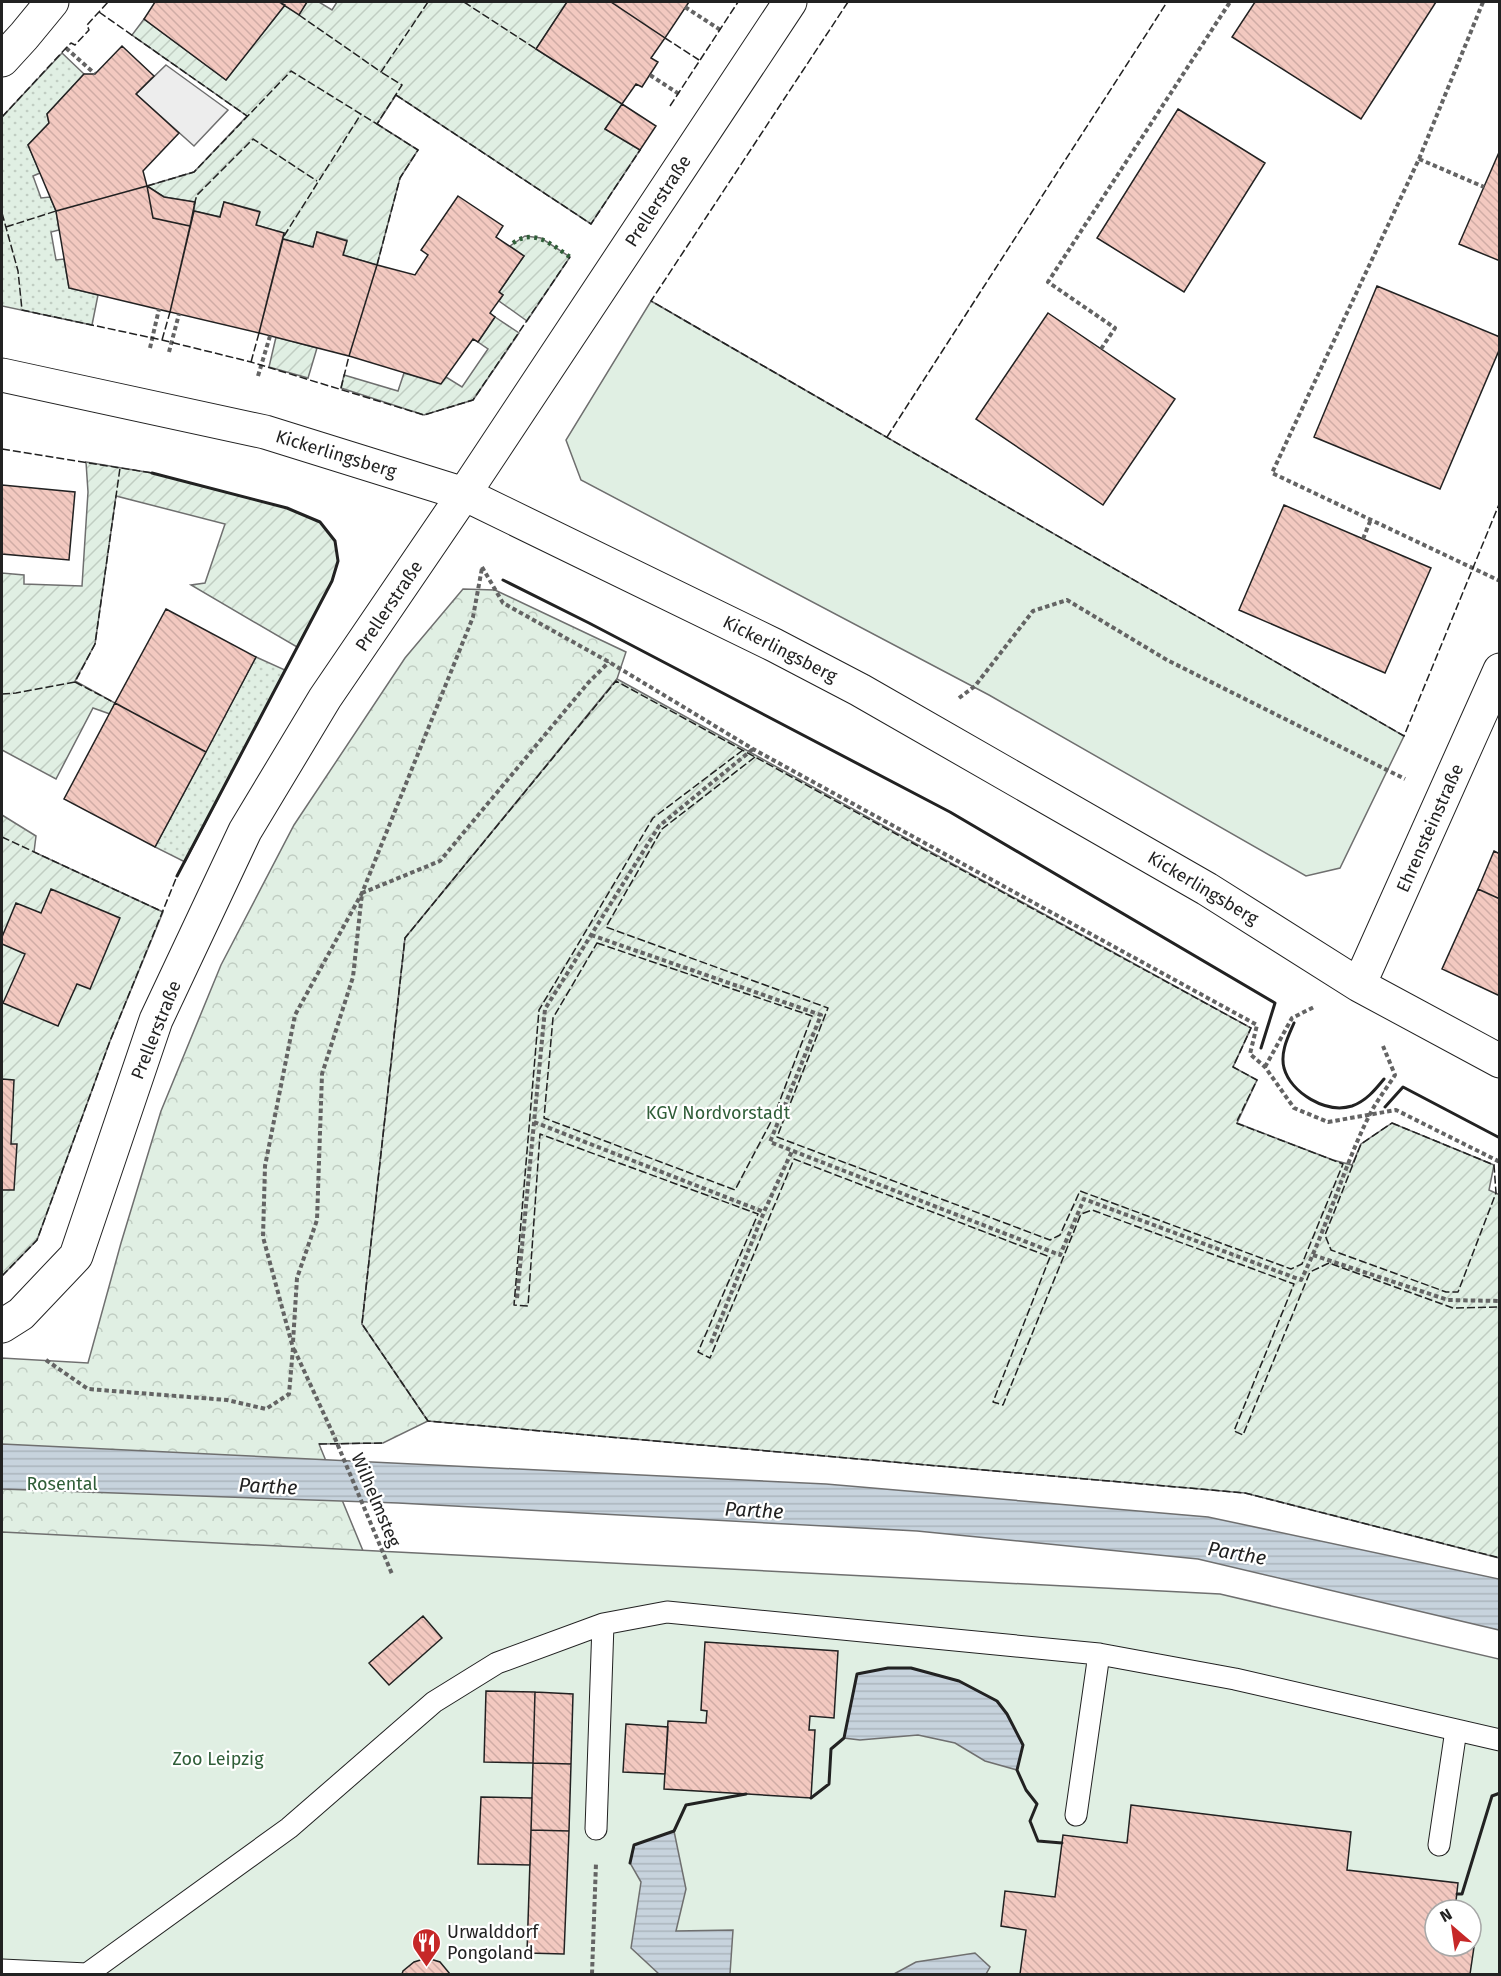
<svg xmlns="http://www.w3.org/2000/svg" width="1501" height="1976" font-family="'Fira Sans',sans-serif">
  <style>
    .grass { fill: url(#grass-dots); stroke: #6f6f6f; stroke-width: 1.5 }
    .forest { fill: url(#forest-crowns); stroke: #6f6f6f; stroke-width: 1.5 }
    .park { fill: #e0efe3; stroke: #6f6f6f; stroke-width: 1.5; fill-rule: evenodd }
    .garden { fill: url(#garden-furrows); stroke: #6f6f6f; stroke-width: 1.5 }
    .parking { fill: #ededed; stroke: #6f6f6f; stroke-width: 1.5 }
    .water { fill: url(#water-rules); stroke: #6f6f6f; stroke-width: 1.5 }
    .building { fill: url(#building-back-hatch); stroke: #222; stroke-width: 1.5 }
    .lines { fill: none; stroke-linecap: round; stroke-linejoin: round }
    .service-casing { stroke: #222; stroke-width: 23 }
    .minor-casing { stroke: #222; stroke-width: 35 }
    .path { stroke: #646464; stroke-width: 4; stroke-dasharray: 4.5 3; stroke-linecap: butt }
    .service { stroke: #fff; stroke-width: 21 }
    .minor { stroke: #fff; stroke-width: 33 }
    .hedge { stroke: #2f5e38; stroke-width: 4.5; stroke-dasharray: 3 4.5; stroke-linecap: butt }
    .fence { stroke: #222; stroke-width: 1.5; stroke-dasharray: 8 3; stroke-linecap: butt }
    .wall { stroke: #222; stroke-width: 3 }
    .labels { text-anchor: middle; stroke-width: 4.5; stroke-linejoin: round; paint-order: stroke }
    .street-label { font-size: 18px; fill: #222; stroke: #fff }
    .park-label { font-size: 18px; fill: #2f5e38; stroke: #fff }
    .poi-label { font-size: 18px; fill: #222; stroke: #fff; text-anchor: start }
    .water-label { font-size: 20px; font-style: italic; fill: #222; stroke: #fff }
  </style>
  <defs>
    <pattern id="grass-dots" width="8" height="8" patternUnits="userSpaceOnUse" patternTransform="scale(1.5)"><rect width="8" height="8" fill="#e0efe3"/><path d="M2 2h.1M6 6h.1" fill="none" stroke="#c0cdc2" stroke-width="1.8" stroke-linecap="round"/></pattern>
    <pattern id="forest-crowns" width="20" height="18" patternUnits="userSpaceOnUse" patternTransform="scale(1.5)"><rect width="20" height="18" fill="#e0efe3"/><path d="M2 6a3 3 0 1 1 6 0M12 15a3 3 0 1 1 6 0" fill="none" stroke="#c0cdc2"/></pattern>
    <pattern id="garden-furrows" width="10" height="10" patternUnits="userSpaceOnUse" patternTransform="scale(1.5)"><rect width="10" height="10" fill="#e0efe3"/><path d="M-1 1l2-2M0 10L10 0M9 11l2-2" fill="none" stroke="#c0cdc2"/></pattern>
    <pattern id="water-rules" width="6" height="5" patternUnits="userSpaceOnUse" patternTransform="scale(1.5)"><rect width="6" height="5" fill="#c7d3dd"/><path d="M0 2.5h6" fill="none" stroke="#abb5bd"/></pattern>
    <pattern id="building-back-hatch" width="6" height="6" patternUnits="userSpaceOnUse" patternTransform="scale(1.5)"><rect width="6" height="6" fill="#f3c9c0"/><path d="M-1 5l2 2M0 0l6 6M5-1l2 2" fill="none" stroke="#d0aca5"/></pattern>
  </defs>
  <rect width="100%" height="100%" fill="#fff"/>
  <path class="grass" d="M62,53L84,74L47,114L49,123L28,145L40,173L33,176L41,198L50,197L56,211L59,230L51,232L56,260L64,259L69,288L98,295L92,325L2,306V117Z
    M256,657L285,670L185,862L155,847Z"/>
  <path class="forest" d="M463,589L495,590L626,652L617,679L405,938L362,1324L428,1421L383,1443L319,1444L368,1563L2,1538V1358L88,1363L121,1243L161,1111L221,965L294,825L405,658Z"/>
  <path class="park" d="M651,301L1404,736L1340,868L1306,876L989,695L581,480L566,440Z
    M2,1532L1220,1594L1499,1659V1974H2ZM1435,1910H1471V1946H1435Z"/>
  <path class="garden" d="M307,2H319L332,10L337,2H567L536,49L622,104L605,129L640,150L591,224L396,95L377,124L418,150L400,178L377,265L343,255L347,240L317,232L313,247L283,239L284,233L256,225L259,211L224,202L220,217L194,211L195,202L164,197L147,186L194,172L247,116L132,35L144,19L226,80L285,5L299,14Z
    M525,236L541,238L570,257L527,321L499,301L503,295L499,292L524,256L510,246Z
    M495,317L519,333L473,400L424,415L341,388L344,375L398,391L404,373L440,384L446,377L462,387L488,349L478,342Z
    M276,337L317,348L308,378L269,367Z
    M86,462L152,473L287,508L320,522L335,541L338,561L332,581L297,647L191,585L205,583L225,524L116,496L95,644L75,681L115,703L110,714L93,708L56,779L2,750V573L24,575V584L82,586L88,492Z
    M617,679L1251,1028L1233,1067L1257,1080L1237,1123L1333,1160L1352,1165L1361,1144L1392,1123L1494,1165L1489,1190L1500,1195L1499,1558L1245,1493L428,1421L362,1324L405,938Z
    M2,815L36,836L34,852L163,912L110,1041L37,1240L2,1276Z"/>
  <path class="parking" d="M166,65L228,110L194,146L136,94Z"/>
  <path class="water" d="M2,1444L826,1484L1208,1517L1499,1579V1630L1198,1559L917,1531L398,1503L2,1489Z
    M888,1668H911L959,1681L997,1701L1007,1714L1023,1745L1017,1770L985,1761L955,1743L918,1735L860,1740L844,1738L857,1674Z
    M674,1831L686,1889L676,1931L733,1930L730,1974H659L631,1948L641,1882L630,1863L634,1845Z
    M975,1953L990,1967L986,1974H894L916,1962Z"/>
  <path class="building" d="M155,2H279L285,5L226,80L144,19Z
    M279,2H307L299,15Z
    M567,2H611L665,38L651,58L658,62L642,87L636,84L622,104L536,49Z
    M611,2H689L665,38Z
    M1255,2H1436L1361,119L1232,37Z
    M122,46L154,76L136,94L179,133L143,171L147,186L56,211L28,145L49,123L47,114L84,74H95Z
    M622,104L656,126L640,150L605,129Z
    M1178,109L1265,163L1184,292L1097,238Z
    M1500,150V261L1459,244Z
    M147,186L153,218L190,226L170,312L69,288L56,211Z
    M147,186L164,197L195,202L190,226L153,218Z
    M458,196L503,226L496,237L524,256L499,292L503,295L490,313L495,317L478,342L473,339L441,384L349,356L377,265L415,275L428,255L421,250Z
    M224,202L260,212L256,225L284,233L259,333L170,312L194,211L220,217Z
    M317,232L347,241L343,255L377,265L349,356L259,333L283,239L313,247Z
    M1377,286L1500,337V348L1440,489L1314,437Z
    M1048,313L1175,399L1103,505L976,419Z
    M2,485L75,492L69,560L2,554Z
    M1284,505L1431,568L1385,673L1239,610Z
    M166,609L256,657L206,752L115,703Z
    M115,703L206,752L155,847L64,799Z
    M1494,851L1500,854V899L1478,889Z
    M51,889L120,918L90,989L77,984L58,1026L3,1003L25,954L2,944V937L16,903L41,913Z
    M1478,889L1500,899V996L1442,969Z
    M2,1079L14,1080L11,1144H17L14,1190H2Z
    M423,1616L442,1638L389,1685L369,1663Z
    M705,1642L838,1651L834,1718L810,1716L809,1730H815L811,1798L664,1789L668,1721L706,1723L707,1711L701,1710Z
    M486,1691L535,1692L533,1763L484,1762Z
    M535,1692L573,1694L571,1764L533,1763Z
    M626,1724L668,1727L665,1774L623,1772Z
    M533,1763L571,1764L569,1831L531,1830Z
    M481,1797L532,1798L530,1865L478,1864Z
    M1131,1805L1351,1832L1347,1870L1458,1883L1455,1910H1435V1946L1474,1947L1470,1974H1020L1026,1930L1001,1926L1005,1891L1055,1897L1063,1835L1127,1843Z
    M531,1830L569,1831L564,1954L527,1953Z
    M427,1958L440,1962L450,1974H402L403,1971L414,1962Z"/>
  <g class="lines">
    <defs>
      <path id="service" d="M1076,1815L1099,1654
        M596,1829L603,1624
        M1439,1845L1456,1730
        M2,1970L87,1974L289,1828L434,1702L497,1663L603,1624L667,1612L1099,1654L1235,1679L1500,1740"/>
      <path id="minor" d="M2,60L24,36L52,2
        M2,375L265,432L464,494L774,645L860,690L1207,889L1359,985L1500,1061
        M1359,985L1500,670
        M2,1326L21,1314L76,1256L156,1020L245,831L325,698L464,494L790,2"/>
    </defs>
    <use href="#service" class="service-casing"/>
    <use href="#minor" class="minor-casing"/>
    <path class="path" d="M1483,2L1419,159L1272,473L1500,581
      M685,7L722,31
      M66,48L95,74
      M650,75L679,94
      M1419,159L1484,187
      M150,348L159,309
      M1101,349L1115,328L1048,282L1230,2
      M169,352L179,314
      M258,376L270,336
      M1363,539L1371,519
      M482,567L503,603L609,662L753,749L1257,1025L1250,1054L1265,1067L1294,1108L1328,1122L1396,1110L1500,1162
      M959,698L975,686L1033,611L1067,600L1167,660L1405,779
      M591,935L821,1015L770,1142L1060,1255L1084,1199L1301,1280C1327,1228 1342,1171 1368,1118C1375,1103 1386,1089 1395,1075L1383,1046
      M1265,1067L1292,1018L1314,1007
      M534,1122L764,1212
      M1313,1255L1448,1300L1500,1301
      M517,1298L545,1009L659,826L753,749
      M293,1342L297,1278L317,1220L322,1074L353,977L362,893L440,861L588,683L609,662
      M711,1343L764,1212L792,1151
      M294,1349L334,1436L392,1574
      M46,1360L88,1389L227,1400L266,1409L289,1394L293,1348L263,1237L265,1166L295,1015L362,893L473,617L482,568
      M592,1974L596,1863"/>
    <use href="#service" class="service"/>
    <use href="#minor" class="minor"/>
    <path class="hedge" d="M513,243C534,228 552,245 570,257"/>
    <path class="fence" d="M464,2L536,49
      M848,2L651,301L1404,736L1500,502
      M99,12L247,116
      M299,15L381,72L428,2
      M665,38L699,60
      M396,95L591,224L640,150
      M670,106L738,2
      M2,117L66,48L71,43L75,45L89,30L87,25L108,2
      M147,186L194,172L291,71L377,124L402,85L381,72
      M194,205L197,195L253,139L317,181
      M2,213L18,271L22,310L162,340L251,362L424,415L473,400L570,257
      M6,227L56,211
      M284,236L361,114
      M377,265L400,178L418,150L377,124
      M162,340L170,312
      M251,362L259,333
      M341,388L349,356
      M887,437L1167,2
      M2,449L152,473
      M75,682L115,703
      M2,694L16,693L75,682L95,644L120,468
      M743,750L653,818L539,1010L514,1305L528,1306L540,1134L758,1214L698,1352L710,1358L794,1159L1050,1257L993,1402L1003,1405L1081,1214L1092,1210L1294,1284L1234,1431L1243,1435L1310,1272L1329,1263L1453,1308L1500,1307
      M755,757L662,829L606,927L828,1008L777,1137L1050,1240L1060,1235L1080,1191L1291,1269L1302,1264L1343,1164L1236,1123L1257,1080L1233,1067L1251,1028L616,681L405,938L362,1324L428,1421L1245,1493L1500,1558
      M2,837L163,912
      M597,943L812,1016L774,1116L735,1190L544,1118L553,1018Z
      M1392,1123L1494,1165L1496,1193L1458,1292H1446L1331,1250L1325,1235L1361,1144Z
      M2,1276L37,1240L110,1041L177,876
      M319,1444L383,1443"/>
    <path class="wall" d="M152,473L287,508L320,522L335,541L338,561L332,581L177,876
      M503,580L589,623L950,812L1275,1003L1261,1048
      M1294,1023C1288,1037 1280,1052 1284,1068C1291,1093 1326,1114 1352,1106C1366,1101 1375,1090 1384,1079
      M1385,1107L1403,1087L1500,1138
      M811,1798L829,1784L831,1749L844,1738L857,1674L888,1668H911L959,1681L997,1701L1007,1714L1023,1745L1017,1770L1026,1790L1037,1804L1030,1821L1038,1841L1062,1843
      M630,1863L634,1845L674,1831L686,1805L746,1794
      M1457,1894H1462L1492,1796L1500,1793"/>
  </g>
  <defs>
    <symbol id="restaurant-pin" viewBox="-11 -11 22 30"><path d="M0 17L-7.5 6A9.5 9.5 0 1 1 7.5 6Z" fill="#c62828" stroke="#fff"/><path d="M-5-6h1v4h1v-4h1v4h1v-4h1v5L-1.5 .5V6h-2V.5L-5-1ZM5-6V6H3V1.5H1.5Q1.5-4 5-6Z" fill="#fff"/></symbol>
  </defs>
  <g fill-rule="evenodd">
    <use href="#restaurant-pin" x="410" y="1926" width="33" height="45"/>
  </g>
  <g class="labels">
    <g class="street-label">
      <text transform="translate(658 201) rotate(-57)" y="6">Prellerstraße</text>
      <text transform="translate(336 454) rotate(17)" y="6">Kickerlingsberg</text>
      <text transform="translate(389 606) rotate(-56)" y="6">Prellerstraße</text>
      <text transform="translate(780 649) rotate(27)" y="6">Kickerlingsberg</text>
      <text transform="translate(1430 828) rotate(-66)" y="6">Ehrensteinstraße</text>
      <text transform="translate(1203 888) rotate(31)" y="6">Kickerlingsberg</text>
      <text transform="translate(156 1030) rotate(-68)" y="6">Prellerstraße</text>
      <text transform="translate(376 1500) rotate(67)" y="6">Wilhelmsteg</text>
    </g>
    <g class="park-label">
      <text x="718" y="1119">KGV Nordvorstadt</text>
      <text x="62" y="1490">Rosental</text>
      <text x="218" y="1765">Zoo Leipzig</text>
    </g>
    <g class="poi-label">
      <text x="447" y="1938">Urwalddorf<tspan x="447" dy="21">Pongoland</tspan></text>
    </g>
    <g class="water-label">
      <text transform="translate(268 1486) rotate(3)" y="7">Parthe</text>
      <text transform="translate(754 1510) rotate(3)" y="7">Parthe</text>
      <text transform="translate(1237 1553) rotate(10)" y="7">Parthe</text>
    </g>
  </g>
  <rect width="1501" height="1976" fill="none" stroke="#222222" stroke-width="6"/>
  <g transform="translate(1453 1928) rotate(331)"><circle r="28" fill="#ffffff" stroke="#a7a7a7" stroke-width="1.5"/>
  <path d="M0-4.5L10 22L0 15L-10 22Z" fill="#c62828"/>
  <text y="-9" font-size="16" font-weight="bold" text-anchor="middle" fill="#222222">N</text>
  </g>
</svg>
